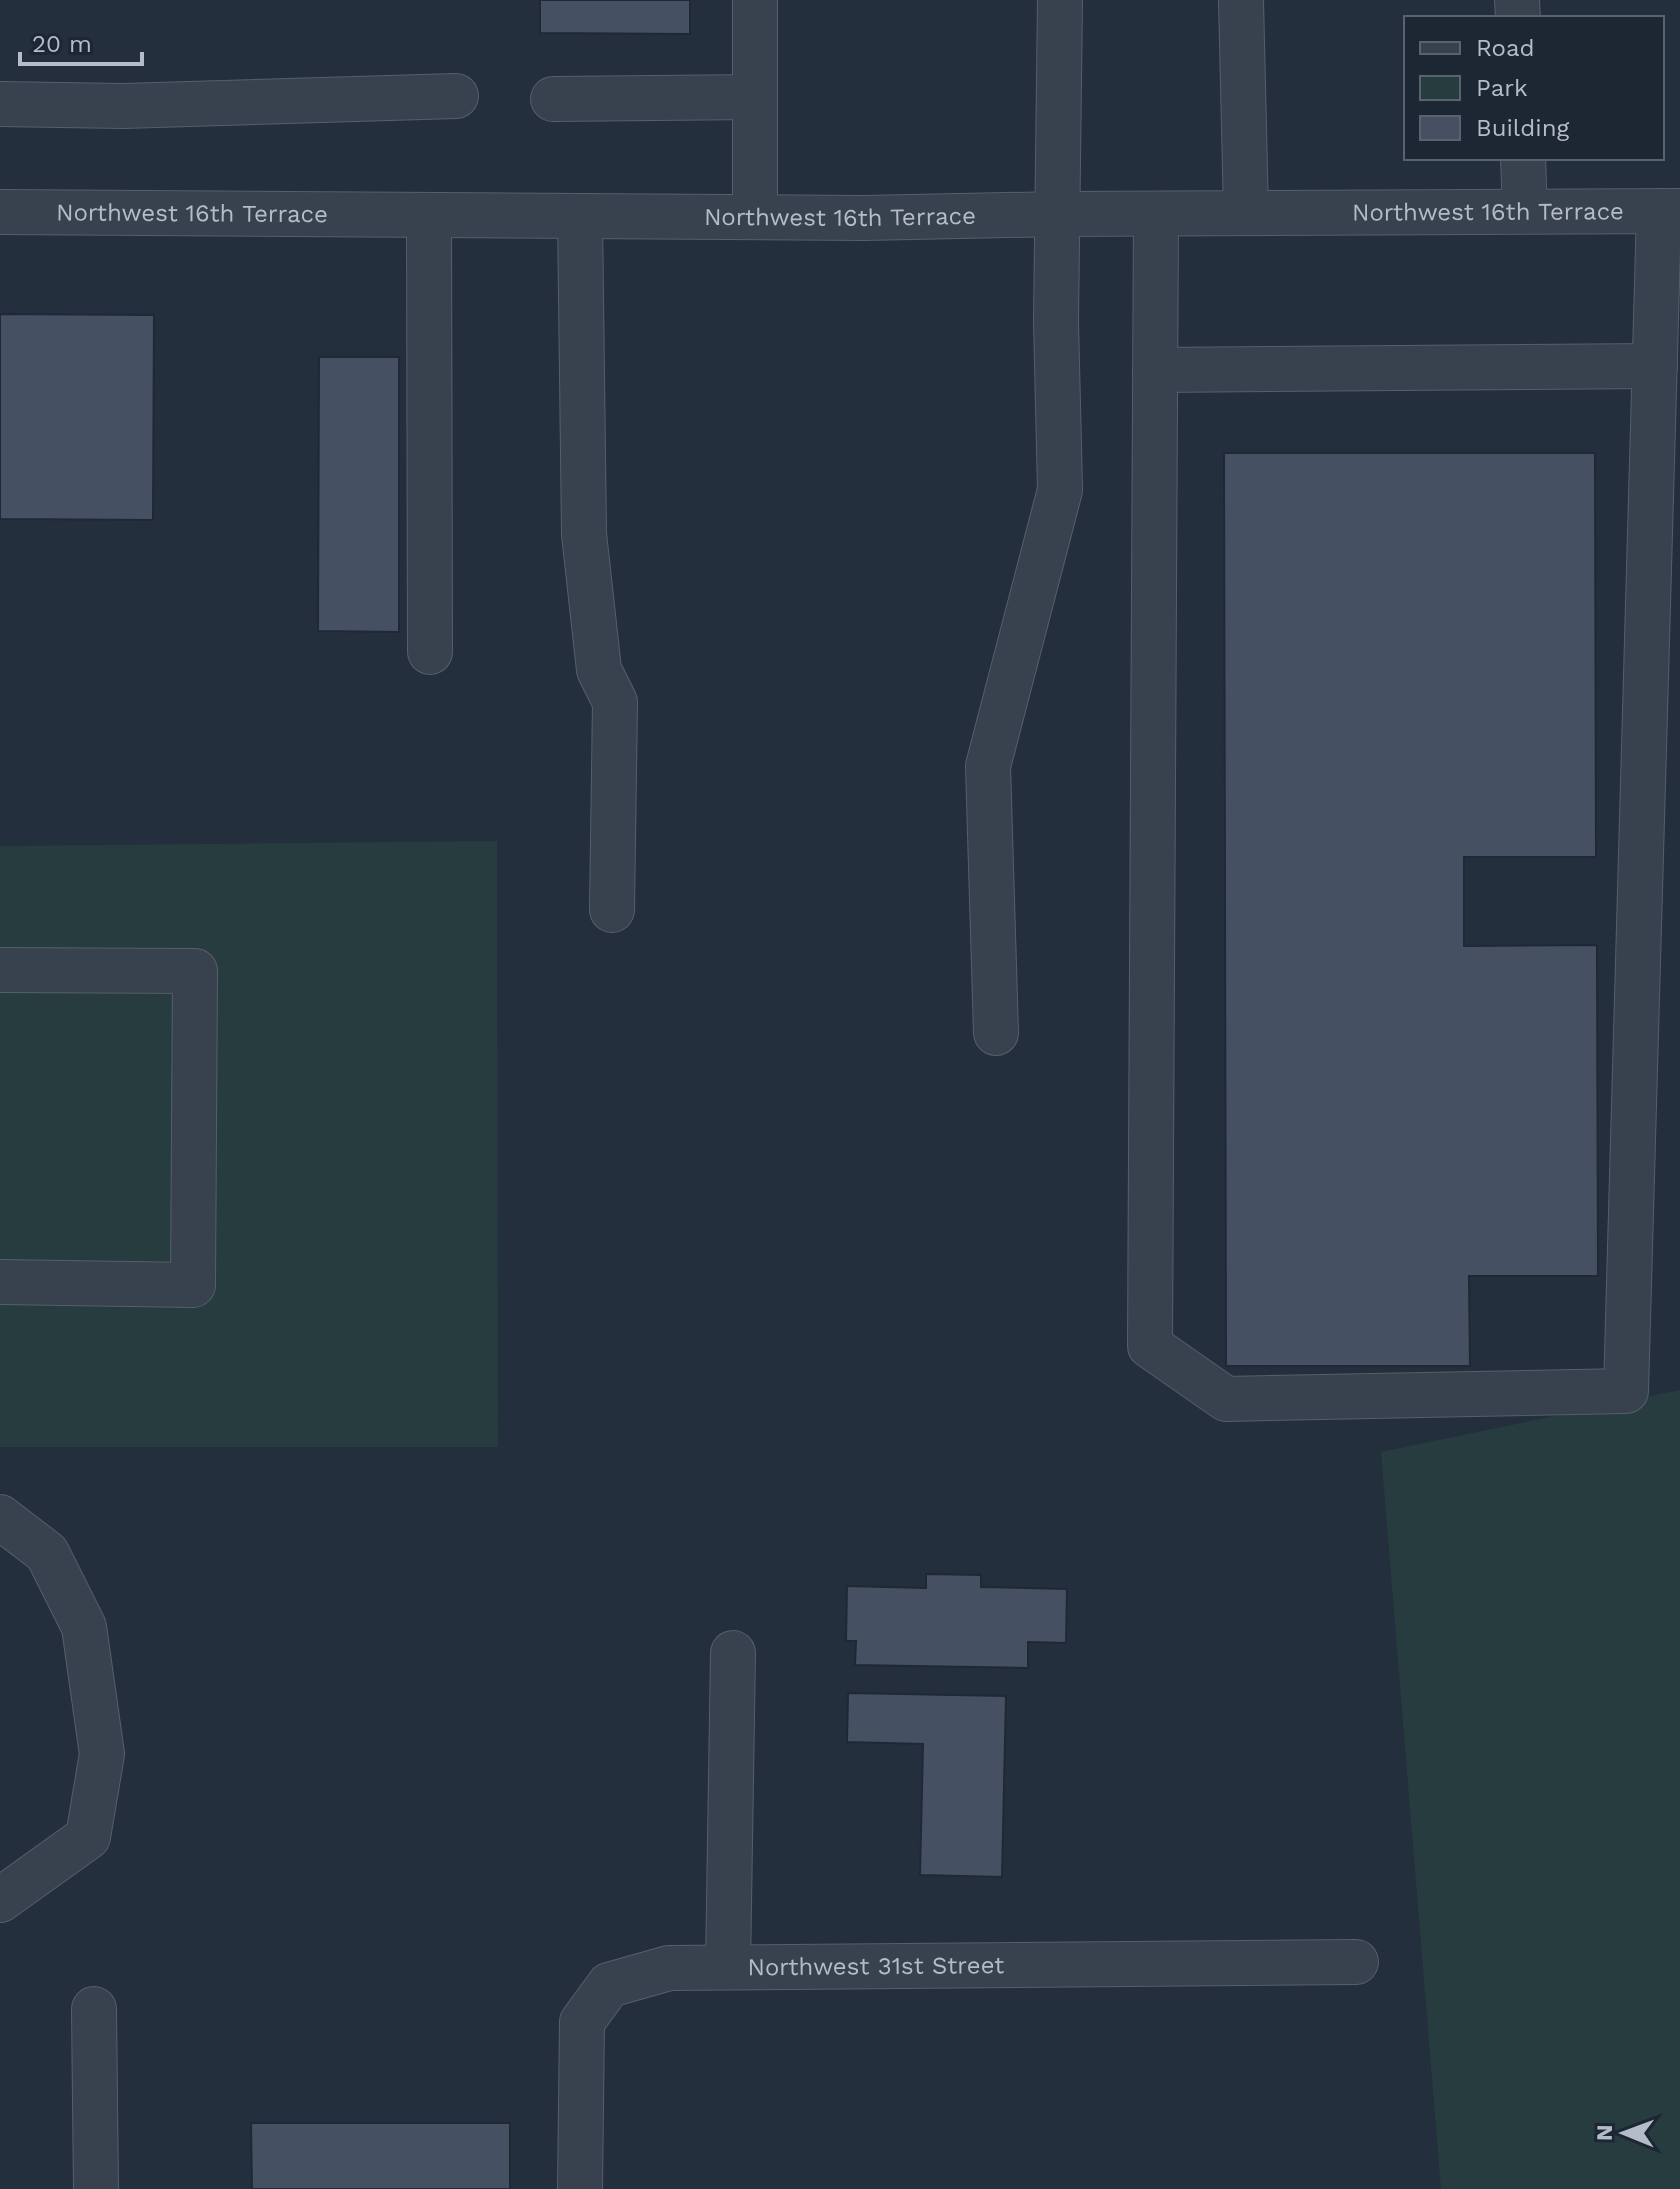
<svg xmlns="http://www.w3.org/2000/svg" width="1680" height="2189" font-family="'Work Sans',sans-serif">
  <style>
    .green { fill: #263c3f }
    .building { fill: #455162; stroke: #1f2835; stroke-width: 2 }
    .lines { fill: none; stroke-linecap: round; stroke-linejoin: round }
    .minor-casing { stroke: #565f6c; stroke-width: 46 }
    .minor { stroke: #38414e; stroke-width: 44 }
    .labels { text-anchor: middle; stroke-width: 6; stroke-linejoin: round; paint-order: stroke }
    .street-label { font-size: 24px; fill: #b4bcc9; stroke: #1d2633 }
  </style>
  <rect width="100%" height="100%" fill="#242f3e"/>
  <path class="green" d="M497,841L498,1447H0V846Z
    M1680,1390V2189H1441L1381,1452Z"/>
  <path class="building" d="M540,0H690V34L540,33Z
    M0,314L154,315L153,520L0,519Z
    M319,357H399V632L318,631Z
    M1224,453H1595L1596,857H1464V946L1597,945L1598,1276H1469L1470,1366H1226Z
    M926,1574L981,1575V1587L1067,1589L1066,1643L1028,1642V1668L855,1665L856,1641H846L847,1586L926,1588Z
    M848,1693L1006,1696L1002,1877L920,1875L923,1744L847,1742Z
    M251,2123H510V2189H252Z"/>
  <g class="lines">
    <defs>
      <g id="minor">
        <path d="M1241,0L1246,213"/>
        <path d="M1517,0L1518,18"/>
        <path d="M553,99L755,97"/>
        <path d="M0,104L123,106L456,96"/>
        <path d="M1523,158L1525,211"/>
        <path id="s1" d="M0,212L864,218L1059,214L1680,211"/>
        <path d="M1156,214L1150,1346L1226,1399L1626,1391L1659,211"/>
        <path d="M429,215L430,652"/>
        <path d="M580,216L584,534L599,670L615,702L612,910"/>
        <path d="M755,217V0"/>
        <path d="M1155,370L1655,366"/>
        <path d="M0,970L195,971L193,1285L0,1282"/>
        <path d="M996,1033L988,766L1060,490L1056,321L1060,0"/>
        <path d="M0,1517L47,1553L84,1627L102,1754L88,1837L0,1900"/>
        <path d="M728,1967L733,1653"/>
        <path d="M94,2009L96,2189"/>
        <path id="s2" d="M580,2189L582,2022L609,1985L669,1968L1356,1962"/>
      </g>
    </defs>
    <use href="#minor" class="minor-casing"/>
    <use href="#minor" class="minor"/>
  </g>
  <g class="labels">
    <g class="street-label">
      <text dy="8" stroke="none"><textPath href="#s1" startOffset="1488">Northwest 16th Terrace</textPath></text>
      <text dy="8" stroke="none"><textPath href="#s1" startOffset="192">Northwest 16th Terrace</textPath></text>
      <text dy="8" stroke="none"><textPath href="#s1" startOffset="840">Northwest 16th Terrace</textPath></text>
      <text dy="8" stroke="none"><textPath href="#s2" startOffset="482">Northwest 31st Street</textPath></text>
    </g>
  </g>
  <rect x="1404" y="16" width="260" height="144" fill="#1d2633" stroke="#59626f" stroke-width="2"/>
  <rect x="1420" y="42" width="40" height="12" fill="#38414e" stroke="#59626f" stroke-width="2"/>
  <text x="1476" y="56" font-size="24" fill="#b4bcc9">Road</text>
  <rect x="1420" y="76" width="40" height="24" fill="#263c3f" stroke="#59626f" stroke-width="2"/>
  <text x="1476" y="96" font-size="24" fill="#b4bcc9">Park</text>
  <rect x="1420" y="116" width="40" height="24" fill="#455162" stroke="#59626f" stroke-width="2"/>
  <text x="1476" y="136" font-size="24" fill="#b4bcc9">Building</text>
  <g transform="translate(1624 2133) rotate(271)" stroke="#1d2633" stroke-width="6" paint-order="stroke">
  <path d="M0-6L14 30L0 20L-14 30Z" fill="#b4bcc9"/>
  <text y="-12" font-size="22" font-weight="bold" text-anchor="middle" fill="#b4bcc9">N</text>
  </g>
  <path d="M20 52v12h122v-12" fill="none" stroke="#b4bcc9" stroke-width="4"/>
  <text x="32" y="52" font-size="24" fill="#b4bcc9" stroke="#1d2633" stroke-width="6" paint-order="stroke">20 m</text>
</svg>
